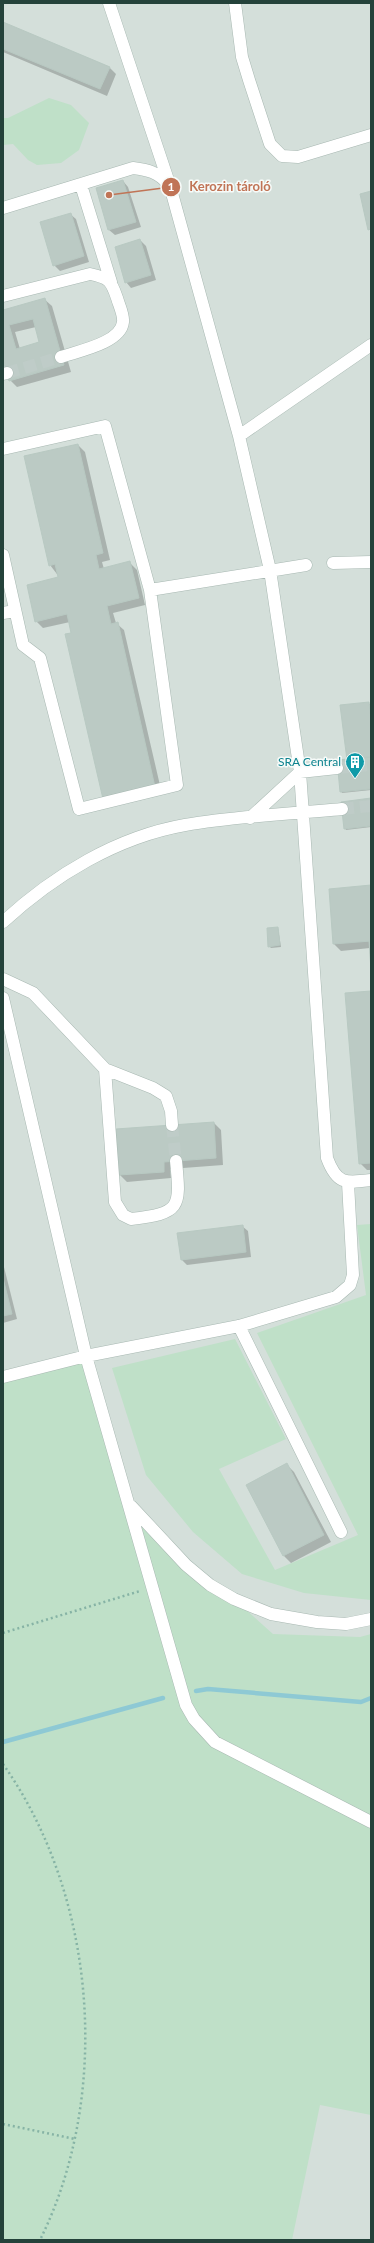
<svg xmlns="http://www.w3.org/2000/svg" width="374" height="2243" font-family="Lato,sans-serif">
  <style>
    .built { fill: #d4dfda }
    .green { fill: #bfe0c8 }
    .shadow { fill: #0003; fill-rule: evenodd }
    .lines { fill: none; stroke-linecap: round; stroke-linejoin: round }
    .stream { stroke: #8ec9d4; stroke-width: 4.5 }
    .building { fill: #bbcac4; stroke: #b8c9c2; fill-rule: evenodd }
    .minor-tunnel { stroke: #bfccc8; stroke-width: 12; stroke-dasharray: 12 6; stroke-linecap: butt }
    .minor-casing { stroke: #a8b8b2; stroke-width: 13 }
    .path { stroke: #86b3a5; stroke-width: 2.5; stroke-dasharray: 2 3; stroke-linecap: butt }
    .minor { stroke: #fff; stroke-width: 12 }
    .labels { text-anchor: middle; stroke-width: 3; stroke-linejoin: round; paint-order: stroke }
    .culture-label { font-size: 12px; fill: #0d838f; stroke: #f7fbf9; text-anchor: end }
    .leader { fill: none; stroke: #c07456; stroke-width: 1.5 }
    .callout-dot { fill: #c07456; stroke: #f7fbf9; stroke-width: 1.5 }
    .mark-label { font-size: 12px; text-anchor: middle; font-weight: bold; fill: #fff }
    .callout-label { font-size: 13px; text-anchor: middle; font-weight: bold; fill: #c07456; stroke: #f7fbf9; stroke-width: 3; stroke-linejoin: round; paint-order: stroke }
  </style>
  <rect width="100%" height="100%" fill="#e6efeb"/>
  <path class="built" d="M3,3H371V2240H3Z"/>
  <path class="green" d="M49,98L71,105L89,123L79,150L61,163L37,165L28,160L13,144L3,145V118H8Z
    M371,1224V1600L304,1593L242,1574L193,1532L146,1475L112,1368L235,1339L286,1439L219,1469L275,1570L358,1535L257,1333L366,1295L357,1225Z
    M86,1356L129,1504L186,1565L234,1599L273,1634L360,1637L371,1634V2115L320,2105L292,2240H3V1377Z"/>
  <path class="shadow" d="M3,23L109,67L116,74L107,96L3,52Z
    M123,181L128,187L141,227L115,235L109,230L97,189Z
    M70,214L76,219L89,262L60,271L54,265Z
    M140,240L146,246L156,280L131,288L126,282Z
    M44,299L52,306L71,372L17,387L10,380L3,355V311ZM36,327L40,343L20,349L15,332Z
    M78,445L85,452L110,560L102,562L104,569L130,563L137,570L145,605L113,613L116,623L124,630L162,794L111,805L70,622L43,628L36,621L60,578L50,565Z
    M368,703L371,705V790L342,793L341,791L348,760Z
    M371,799V827L346,830L345,828Z
    M371,886V958L370,948L341,951L334,944Z
    M278,928L281,947L271,948L269,946Z
    M371,992V1170H367L360,1163Z
    M214,1123L221,1130L223,1165L170,1169L171,1178L127,1182L120,1175Z
    M242,1226L248,1231L251,1257L187,1265L182,1260Z
    M3,1263L17,1319L3,1323Z
    M286,1464L294,1472L331,1542L291,1563L284,1556L247,1485Z"/>
  <g class="lines">
    <path class="stream" d="M196,1691L208,1689L361,1702L371,1698
      M3,1742L163,1698"/>
  </g>
  <path class="building" d="M3,22L110,67L100,89L3,49Z
    M123,180L136,222L108,230L96,188Z
    M371,191V229L368,230L360,194Z
    M71,213L84,256L53,266L40,222Z
    M140,239L151,275L125,283L115,247Z
    M45,298L64,365L9,381L3,360V310ZM33,319L39,342L16,349L9,325Z
    M78,444L103,553L96,555L99,569L130,561L139,598L107,606L111,624L118,622L155,787L103,799L65,634L71,633L67,614L35,622L27,585L58,577L55,564L49,566L24,456Z
    M369,702L371,718V757L347,760L340,705Z
    M371,757V789L340,792L337,760Z
    M371,798V826L344,829L341,802Z
    M371,885V941L333,944L329,889Z
    M278,927L280,945L268,947L267,928Z
    M369,941H371V970Z
    M371,991V1163L359,1164L345,993Z
    M214,1122L216,1158L164,1162V1172L119,1175L116,1129Z
    M243,1225L246,1252L181,1260L177,1233Z
    M3,1278L12,1314L3,1316Z
    M287,1463L324,1535L283,1556L246,1485Z"/>
  <g class="lines">
    <path class="minor-tunnel" d="M7,373L61,357
      M337,768L371,765
      M342,809L371,806
      M172,1125L176,1161"/>
    <defs>
      <path id="minor" d="M109,3L170,186L239,436L270,570L300,772L327,1158C337,1185 346,1183 371,1180
        M235,3L242,57L249,80L270,144L282,156L298,157L371,135
        M81,185L111,282
        M3,208L133,168C148,170 158,172 168,184
        M3,296L90,274C109,278 111,280 117,298C119,305 124,315 123,322C121,343 78,351 61,357
        M3,374L7,373
        M239,436L371,345
        M3,449L105,426L150,590L177,785L79,809L40,658L23,645L3,555
        M333,563L371,562
        M150,590L306,565
        M3,613L15,611
        M250,818L300,772L337,768
        M3,922C54,875 117,837 185,825C236,816 290,814 342,809
        M3,979L33,993L105,1069L153,1088L166,1096L171,1111L172,1125
        M3,998L86,1356L186,1705L194,1719L215,1742L371,1822
        M105,1069L115,1202L123,1215L131,1219C180,1213 181,1209 176,1161
        M239,1326L341,1532
        M3,1377L86,1356L239,1326L336,1297L350,1285L353,1275L348,1183
        M131,1506L186,1565L210,1585L234,1599L271,1614L317,1622L346,1624L371,1619"/>
    </defs>
    <use href="#minor" class="minor-casing"/>
    <path class="path" d="M3,1633L140,1591
      M3,1764C97,1897 112,2095 40,2240
      M3,2124L75,2139"/>
    <use href="#minor" class="minor"/>
  </g>
  <defs>
    <symbol id="building-pin" viewBox="-11 -11 22 30"><path d="M0 17L-7.5 6A9.5 9.5 0 1 1 7.5 6Z" fill="#0f9aa8" stroke="#f7fbf9"/><path d="M-4-6H4V6H1V3H-1V6H-4ZM-2.5-4.3h1.7v1.8h-1.7ZM.8-4.3h1.7v1.8H.8ZM-2.5-1h1.7V.8h-1.7ZM.8-1h1.7V.8H.8Z" fill="#fff"/></symbol>
  </defs>
  <g fill-rule="evenodd">
    <use href="#building-pin" x="344" y="751" width="22" height="30"/>
  </g>
  <g class="labels">
    <g class="culture-label">
      <text x="341" y="766">SRA Central</text>
    </g>
  </g>
  <path class="leader" d="M109 195L171 187"/>
  <g class="callout-dot">
    <circle cx="109" cy="195" r="4"/>
    <circle cx="171" cy="187" r="10"/>
  </g>
  <g class="mark-label">
    <text x="171" y="191">1</text>
  </g>
  <g class="callout-label">
    <text x="230" y="191">Kerozin tároló</text>
  </g>
  <rect width="374" height="2243" fill="none" stroke="#24423a" stroke-width="8"/>
</svg>
